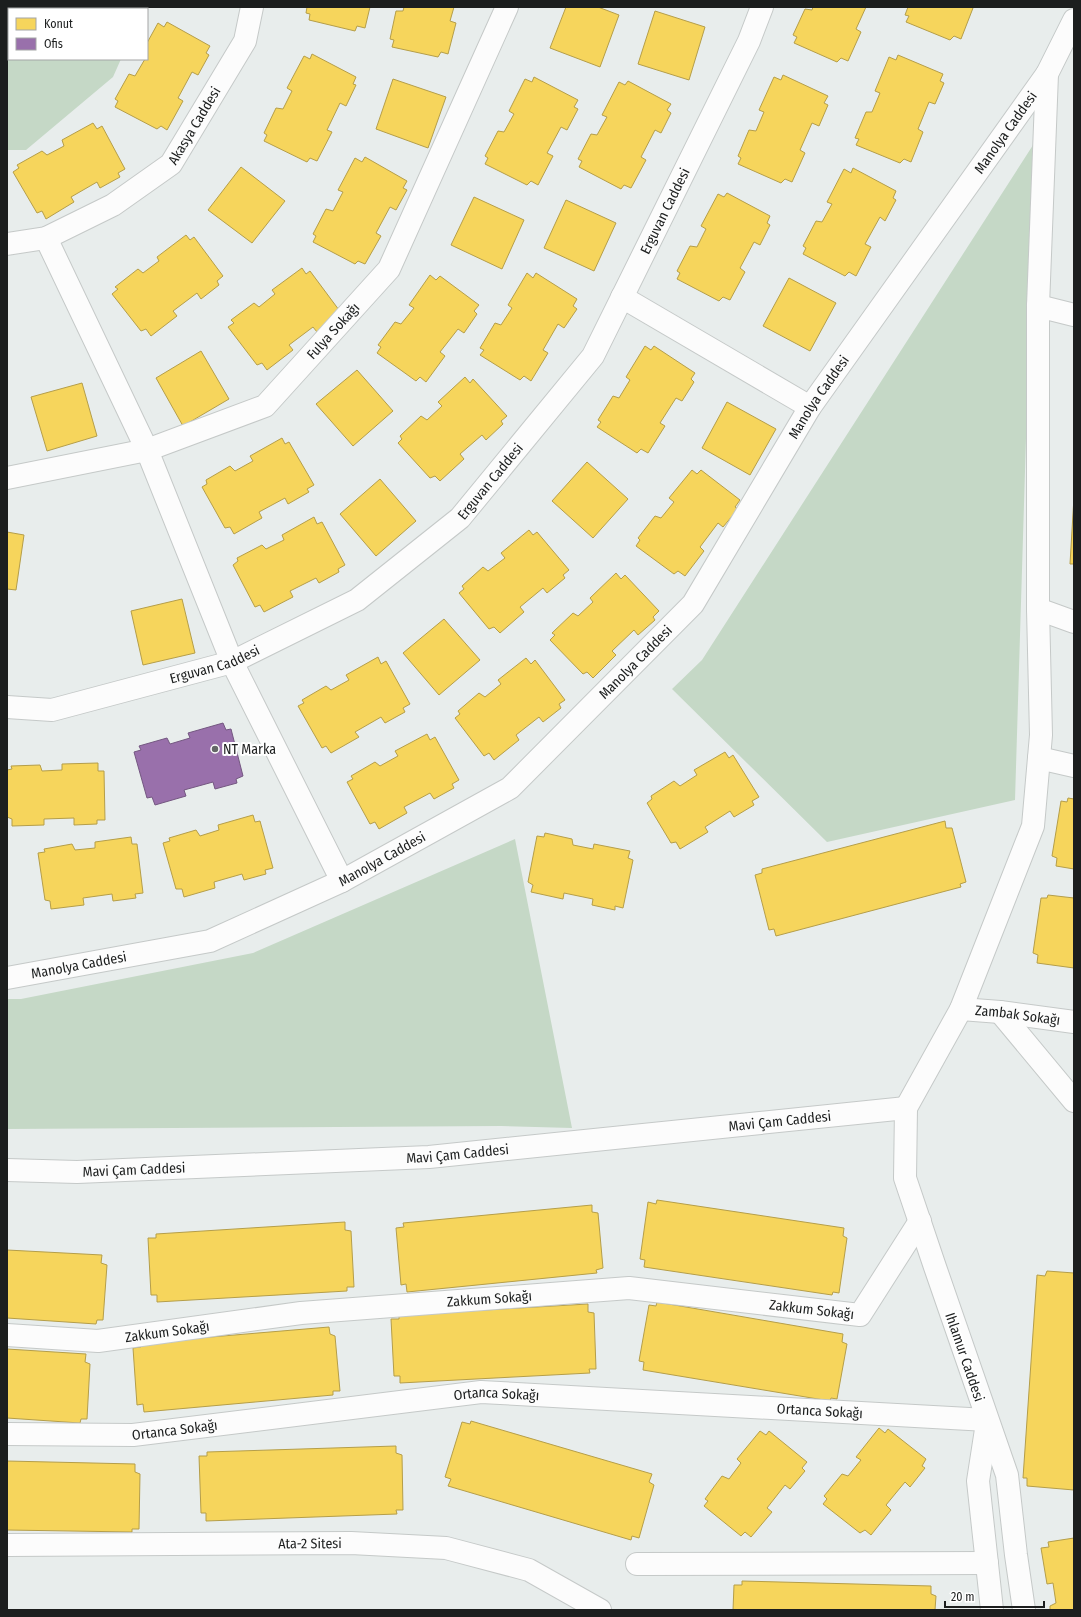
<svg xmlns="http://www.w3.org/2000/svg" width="1081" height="1617" font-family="'Fira Sans Condensed',sans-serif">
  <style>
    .green { fill: #c5d8c6 }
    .homes { fill: #f6d55c; stroke: #b59e49 }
    .offices { fill: #9970ab; stroke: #745781 }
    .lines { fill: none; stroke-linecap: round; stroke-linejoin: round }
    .minor-casing { stroke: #c5c9c8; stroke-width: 24 }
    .minor { stroke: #fcfcfc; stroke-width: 22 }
    .poi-dot { fill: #636666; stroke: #fff; stroke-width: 1.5 }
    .labels { text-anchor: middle; stroke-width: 4; stroke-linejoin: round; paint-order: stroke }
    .street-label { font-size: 14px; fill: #1c1e1e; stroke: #fff }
    .poi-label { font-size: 14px; fill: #1c1e1e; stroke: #fff; text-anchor: start }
  </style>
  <rect width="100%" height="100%" fill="#e8edec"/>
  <path class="green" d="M7,7H142L141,9H9V59H121L113,77L26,150H7Z
    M1035,142L1015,800L827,842L672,689L702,660Z
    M515,839L572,1128L501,1126L7,1129V999H21L253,953Z"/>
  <path class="homes" d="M307,7H370L365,28L357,26L355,31L309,20L310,14L306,13Z
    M404,7H454L450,21L456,23L448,54L441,52L438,57L392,47L394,40L390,39L396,11H403Z
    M566,7H598L619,15L600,67L550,48Z
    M813,7H866L856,29L861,32L848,61L841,58L837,62L794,43L797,37L793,35L805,9L812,10Z
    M908,7H970L973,8L961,39L954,36L950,40L906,22L909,16L905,15Z
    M655,11L705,27L689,80L638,64Z
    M167,22L210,46L206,53L209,55L198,75L192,72L178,98L183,101L167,130L161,126L157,129L115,107L118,101L115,99L129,74L135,76L145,59H147V43L158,23L164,27Z
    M312,54L356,77L353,84L356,85L346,106L340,103L327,130L332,132L317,161L310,158L307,162L264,141L267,135L264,133L276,108L283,109L292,91L287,88L304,56L310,59Z
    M898,55L943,74L940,81L944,83L935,104L929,102L918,129L923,132L911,162L904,159L900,163L856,145L859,139L855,138L866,112H872L880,93L875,91L889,57L896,60Z
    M783,75L828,96L824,103L828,105L819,126L812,123L800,150L805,153L792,182L785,179L781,183L738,164L741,158L738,156L749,130L756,131L764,112L759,110L774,77L781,80Z
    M534,77L578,100L574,107L578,109L567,130L561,127L547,153L553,156L538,185L531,181L527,185L485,164L488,158L485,156L498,131L504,132L514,114L509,111L525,79L532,82Z
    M393,79L446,97L428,148L376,129Z
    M628,81L671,104L667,110L671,113L661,133L655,130L641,157L646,160L631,188L624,185L621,189L579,167L582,161L578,159L591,134L597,135L607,117L602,115L619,82L625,85Z
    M93,123L97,129L102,126L125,169L118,173L120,177L100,188L97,182L71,197L74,202L46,219L42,211L37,213L13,172L19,168L17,165L42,151L47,155L64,146L62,140Z
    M365,157L407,181L403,188L407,190L396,210L390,207L376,233L381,236L365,264L358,261L355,264L313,242L316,236L313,234L326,209L333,211L343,192L338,190L355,158L362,162Z
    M241,167L285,201L252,243L208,210Z
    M853,168L896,191L893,198L896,200L885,221L880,217L865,244L871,247L856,276L849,272L845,276L803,254L806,248L803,246L816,221L822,222L832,204L827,202L844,169L851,173Z
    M727,193L770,216L767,223L770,225L760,245L754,242L740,268L745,272L730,300L723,297L719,301L677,279L680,273L677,271L690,246L697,247L706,229L701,226L718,194L724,197Z
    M474,197L524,220L502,269L451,245Z
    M566,200L616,223L594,271L544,248Z
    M186,235L190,240L194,237L223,276L217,281L219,285L201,299L197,293L173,311L177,316L151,336L146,329L141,331L112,294L118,289L115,287L138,269L143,273L159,261L157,257Z
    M302,268L306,274L310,271L339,310L335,318L317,332L313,327L289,345L293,350L267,370L262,363L257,365L228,327L234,323L231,320L254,303L259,307L275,294L272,290Z
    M527,273L533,278L536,273L577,299L573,306L577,309L564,328L558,324L543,350L548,353L531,381L524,376L520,380L480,355L484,350L480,348L495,323L501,325L512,308L508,305Z
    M430,275L436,280L440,276L479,305L474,311L477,314L464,333L458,329L440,352L445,356L426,382L420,377L416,381L377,353L381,347L378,345L395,322L401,324L414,308L409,305Z
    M789,278L836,303L810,351L763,326Z
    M645,346L651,350L654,346L695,373L691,379L694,382L682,401L676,398L660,423L665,426L648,453L641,449L637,453L597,427L601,422L598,420L613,396L619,398L630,380L626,377Z
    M201,351L229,399L183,426L156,378Z
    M357,370L393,411L353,446L316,404Z
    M465,377L470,383L473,379L507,416L501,421L503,424L486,440L482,435L460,454L464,459L440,481L435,476L430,478L398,443L402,439L400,436L421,416L427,420L442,406L438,402Z
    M82,383L97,436L47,451L31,397Z
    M727,402L776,429L750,475L702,448Z
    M282,438L285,444L289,442L314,485L307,489L309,492L288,504L285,498L259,512L262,518L234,534L230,527L225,528L202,487L207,484L206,480L230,466L235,471L253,461L250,456Z
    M587,462L628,499L593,538L552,501Z
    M692,470L697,474L701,470L740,500L735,507L738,509L723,527L718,523L700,547L704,551L685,576L678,571L674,574L636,546L640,540L638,538L655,516L661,518L674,502L669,498Z
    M380,479L416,521L376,556L340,514Z
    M1074,497V570V564H1070Z
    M314,517L317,524L322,522L345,565L338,569L339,572L319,583L316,578L290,591L293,597L264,612L260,605L255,607L233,565L238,561L237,558L262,545L266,549L284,540L282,535Z
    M529,530L533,535L537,532L569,570L563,575L565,578L547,593L543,588L520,607L524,612L500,633L494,627L489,629L459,593L464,589L462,586L483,567L488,571L505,558L501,553Z
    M7,532L24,535L16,590L7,589Z
    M616,573L621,579L625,575L659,611L653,617L655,620L638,635L634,630L612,651L616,655L593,678L587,672L583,674L550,640L555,635L552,633L573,613L578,616L593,602L590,598Z
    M182,599L195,653L143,665L131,611Z
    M444,619L480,660L439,695L403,653Z
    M378,657L381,664L386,661L410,704L403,708L405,712L385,723L381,717L355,732L359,737L331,753L326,746L322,748L298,706L304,703L302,700L326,686L331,690L349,680L346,675Z
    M526,658L531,664L535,660L565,700L559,704L561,708L543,722L539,717L516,735L519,740L494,760L489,753L484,756L455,718L460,714L458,711L479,693L485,697L501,684L498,680Z
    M427,734L430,740L435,737L459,780L452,784L454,788L434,799L430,793L404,807L407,813L379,829L375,822L370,824L347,782L353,779L351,776L375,762L380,766L398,756L395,751Z
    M725,752L729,758L733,755L759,797L752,801L754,805L734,817L730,811L705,827L708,832L680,849L676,842L671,843L647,803L652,799L651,796L674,781L680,786L697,775L694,770Z
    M98,763V771H104L105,820H97V824L74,825V818L44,819V825L12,826V819L7,817V770L12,769L11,766L40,765L42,771L62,770V764Z
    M1068,798L1074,799V869L1056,866L1057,858L1052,856L1061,801L1067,802Z
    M253,815L255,822L260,821L273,868L265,870L266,874L244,880L242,874L214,882L215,888L184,897L182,889H176L163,843L170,841L169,838L196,830L200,836L219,830L218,825Z
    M945,821L946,828H952L966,882L960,884L961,887L776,936L774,929L769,930L755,875L762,873V869Z
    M545,833L572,839L573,845L593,849L594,844L630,851L628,858L633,860L623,908L615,906V910L592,905L593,899L564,893L563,899L531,892L533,885L528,882L537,836L544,837Z
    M131,837L132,844H137L143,893L135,894L136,898L113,901L112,894L83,898L84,905L51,909L50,901L45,900L38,853L45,852L44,849L72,844L75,850L95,848V842Z
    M1048,895L1074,898V968L1037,963L1038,955L1033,953L1041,898H1047Z
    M657,1200L844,1228L843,1236L847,1238L839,1293L833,1292L832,1295L644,1267L645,1260L640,1259L648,1202L656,1204Z
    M592,1205V1212L598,1213L603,1268L596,1270L597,1273L407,1292L406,1284L401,1285L396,1228L404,1227L403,1223Z
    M345,1222V1230L351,1231L354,1287H347V1291L157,1302V1295H151L148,1238H156V1234Z
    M7,1250L102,1255L101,1263L107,1265L103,1320H97L96,1324L7,1318Z
    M1047,1271L1074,1273V1490L1027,1486V1478H1023L1037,1275L1045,1276Z
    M657,1302L843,1334L842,1342L847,1344L837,1399L831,1398L830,1401L643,1370L644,1362L639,1361L649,1305L656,1306Z
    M588,1304V1312L594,1313L596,1369H589L590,1373L400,1383V1376H394L391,1319H399V1315Z
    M329,1327L330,1334L335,1336L340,1391H333V1395L144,1412L143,1404L137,1405L133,1348L141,1347L140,1343Z
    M7,1349L86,1354L85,1362L90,1364L87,1419H81L80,1423L7,1418Z
    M471,1421L652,1474L649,1482L654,1485L639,1538L632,1536L631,1540L448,1486L451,1479L445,1477L462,1422L470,1424Z
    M879,1428L885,1433L888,1429L926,1459L922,1466L925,1468L910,1487L905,1482L886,1505L891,1510L871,1535L865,1530L860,1533L823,1504L827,1499L824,1496L842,1474L848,1476L861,1460L856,1457Z
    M760,1431L766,1435L769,1431L807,1462L802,1468L805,1471L790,1489L785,1485L767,1508L772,1512L751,1537L745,1532L741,1536L704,1506L708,1501L705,1499L722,1476L729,1479L741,1463L737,1459Z
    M396,1446V1453L402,1455L403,1510H396L397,1514L206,1521V1513H201L199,1456H207V1452Z
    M7,1461L135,1464V1472L140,1474L139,1529H132V1532L7,1530Z
    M1074,1538V1610H1050V1606L1056,1603L1053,1583L1047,1584L1041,1548L1049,1547L1048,1542Z
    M742,1581L931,1586V1594L936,1596L935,1610H733L734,1585H742Z"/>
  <path class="offices" d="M223,723L226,730L231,729L243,776L236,779L237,783L215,789L213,782L184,790L186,796L155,805L152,797L147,798L134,752L141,750L139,746L167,738L170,744L190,738L188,733Z"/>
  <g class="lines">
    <defs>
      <g id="minor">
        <path d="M46,238L147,450L232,662L342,881"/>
        <path id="s1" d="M7,244L46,238L113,205L171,164L245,41L252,7"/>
        <path d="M622,297L810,407"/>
        <path d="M1038,306L1074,315"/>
        <path id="s2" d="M7,478L147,450L265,406L389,269L507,7"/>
        <path d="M1038,609L1074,622"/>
        <path id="s3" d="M7,707L52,710L232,662L357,600L460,518L593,356L749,41L762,7"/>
        <path d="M1039,758L1074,766"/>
        <path id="s4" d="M7,978L210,941L342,881L510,788L693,604L810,407L1047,74"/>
        <path id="s5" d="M961,1009L1000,1012L1074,1022"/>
        <path d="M1000,1012L1074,1101"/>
        <path id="s6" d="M7,1170L77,1172L429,1157L906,1108"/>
        <path id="s7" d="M7,1335L98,1341L301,1313L629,1288L860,1315L920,1221"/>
        <path d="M987,1423L978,1481L992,1610"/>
        <path id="s8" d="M7,1434L133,1435L481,1392L987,1420"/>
        <path id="s9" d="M7,1545L351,1543L446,1548L529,1570L600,1610"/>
        <path d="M637,1564L987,1563"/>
        <path d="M1024,1610L1016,1555L1007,1475L935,1267L905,1178L906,1108L961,1009L1033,826L1041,735L1038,609V306L1047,74L1074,20"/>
      </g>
    </defs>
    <use href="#minor" class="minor-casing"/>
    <use href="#minor" class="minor"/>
  </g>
  <circle class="poi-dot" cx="215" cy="749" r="4"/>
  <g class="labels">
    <g class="street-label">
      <text dy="5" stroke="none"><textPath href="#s1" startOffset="230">Akasya Caddesi</textPath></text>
      <text dy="5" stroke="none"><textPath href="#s4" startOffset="1369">Manolya Caddesi</textPath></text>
      <text dy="5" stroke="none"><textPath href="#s3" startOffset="874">Erguvan Caddesi</textPath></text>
      <text dy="5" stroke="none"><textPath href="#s2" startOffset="370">Fulya Sokağı</textPath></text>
      <text dy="5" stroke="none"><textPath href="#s4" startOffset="1045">Manolya Caddesi</textPath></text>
      <text dy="5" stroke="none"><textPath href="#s3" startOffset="550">Erguvan Caddesi</textPath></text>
      <text dy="5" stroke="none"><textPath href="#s4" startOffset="721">Manolya Caddesi</textPath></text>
      <text dy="5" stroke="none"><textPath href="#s3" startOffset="214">Erguvan Caddesi</textPath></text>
      <text dy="5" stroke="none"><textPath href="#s4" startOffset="397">Manolya Caddesi</textPath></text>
      <text dy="5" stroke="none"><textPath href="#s4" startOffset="73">Manolya Caddesi</textPath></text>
      <text dy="5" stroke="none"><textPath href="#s5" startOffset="57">Zambak Sokağı</textPath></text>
      <text dy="5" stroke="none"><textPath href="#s6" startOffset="775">Mavi Çam Caddesi</textPath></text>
      <text dy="5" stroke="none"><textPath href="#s6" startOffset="451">Mavi Çam Caddesi</textPath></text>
      <text dy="5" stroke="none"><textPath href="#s6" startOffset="127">Mavi Çam Caddesi</textPath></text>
      <text dy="5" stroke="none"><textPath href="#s7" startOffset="485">Zakkum Sokağı</textPath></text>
      <text dy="5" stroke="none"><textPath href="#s7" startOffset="809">Zakkum Sokağı</textPath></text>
      <text dy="5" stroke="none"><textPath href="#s7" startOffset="161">Zakkum Sokağı</textPath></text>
      <text transform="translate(965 1357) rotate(71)" y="5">Ihlamur Caddesi</text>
      <text dy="5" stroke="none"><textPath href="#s8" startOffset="492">Ortanca Sokağı</textPath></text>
      <text dy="5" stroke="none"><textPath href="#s8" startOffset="816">Ortanca Sokağı</textPath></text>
      <text dy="5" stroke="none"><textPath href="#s8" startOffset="168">Ortanca Sokağı</textPath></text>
      <text dy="5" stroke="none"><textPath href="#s9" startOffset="303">Ata-2 Sitesi</textPath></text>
    </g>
    <g class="poi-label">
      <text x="223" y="754">NT Marka</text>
    </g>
  </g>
  <rect width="1081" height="1617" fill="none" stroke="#1c1e1e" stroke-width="16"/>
  <rect x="8" y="8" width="140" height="52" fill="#ffffff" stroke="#a4a5a5"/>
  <rect x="16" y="18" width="20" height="12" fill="#f6d55c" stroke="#a4a5a5"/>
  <text x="44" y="28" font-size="12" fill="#1c1e1e">Konut</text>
  <rect x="16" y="38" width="20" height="12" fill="#9970ab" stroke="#a4a5a5"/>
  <text x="44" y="48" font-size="12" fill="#1c1e1e">Ofis</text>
  <path d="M945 1601v6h99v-6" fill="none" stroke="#1c1e1e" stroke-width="2"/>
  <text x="951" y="1601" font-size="12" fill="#1c1e1e" stroke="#ffffff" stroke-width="3" paint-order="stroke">20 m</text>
</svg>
